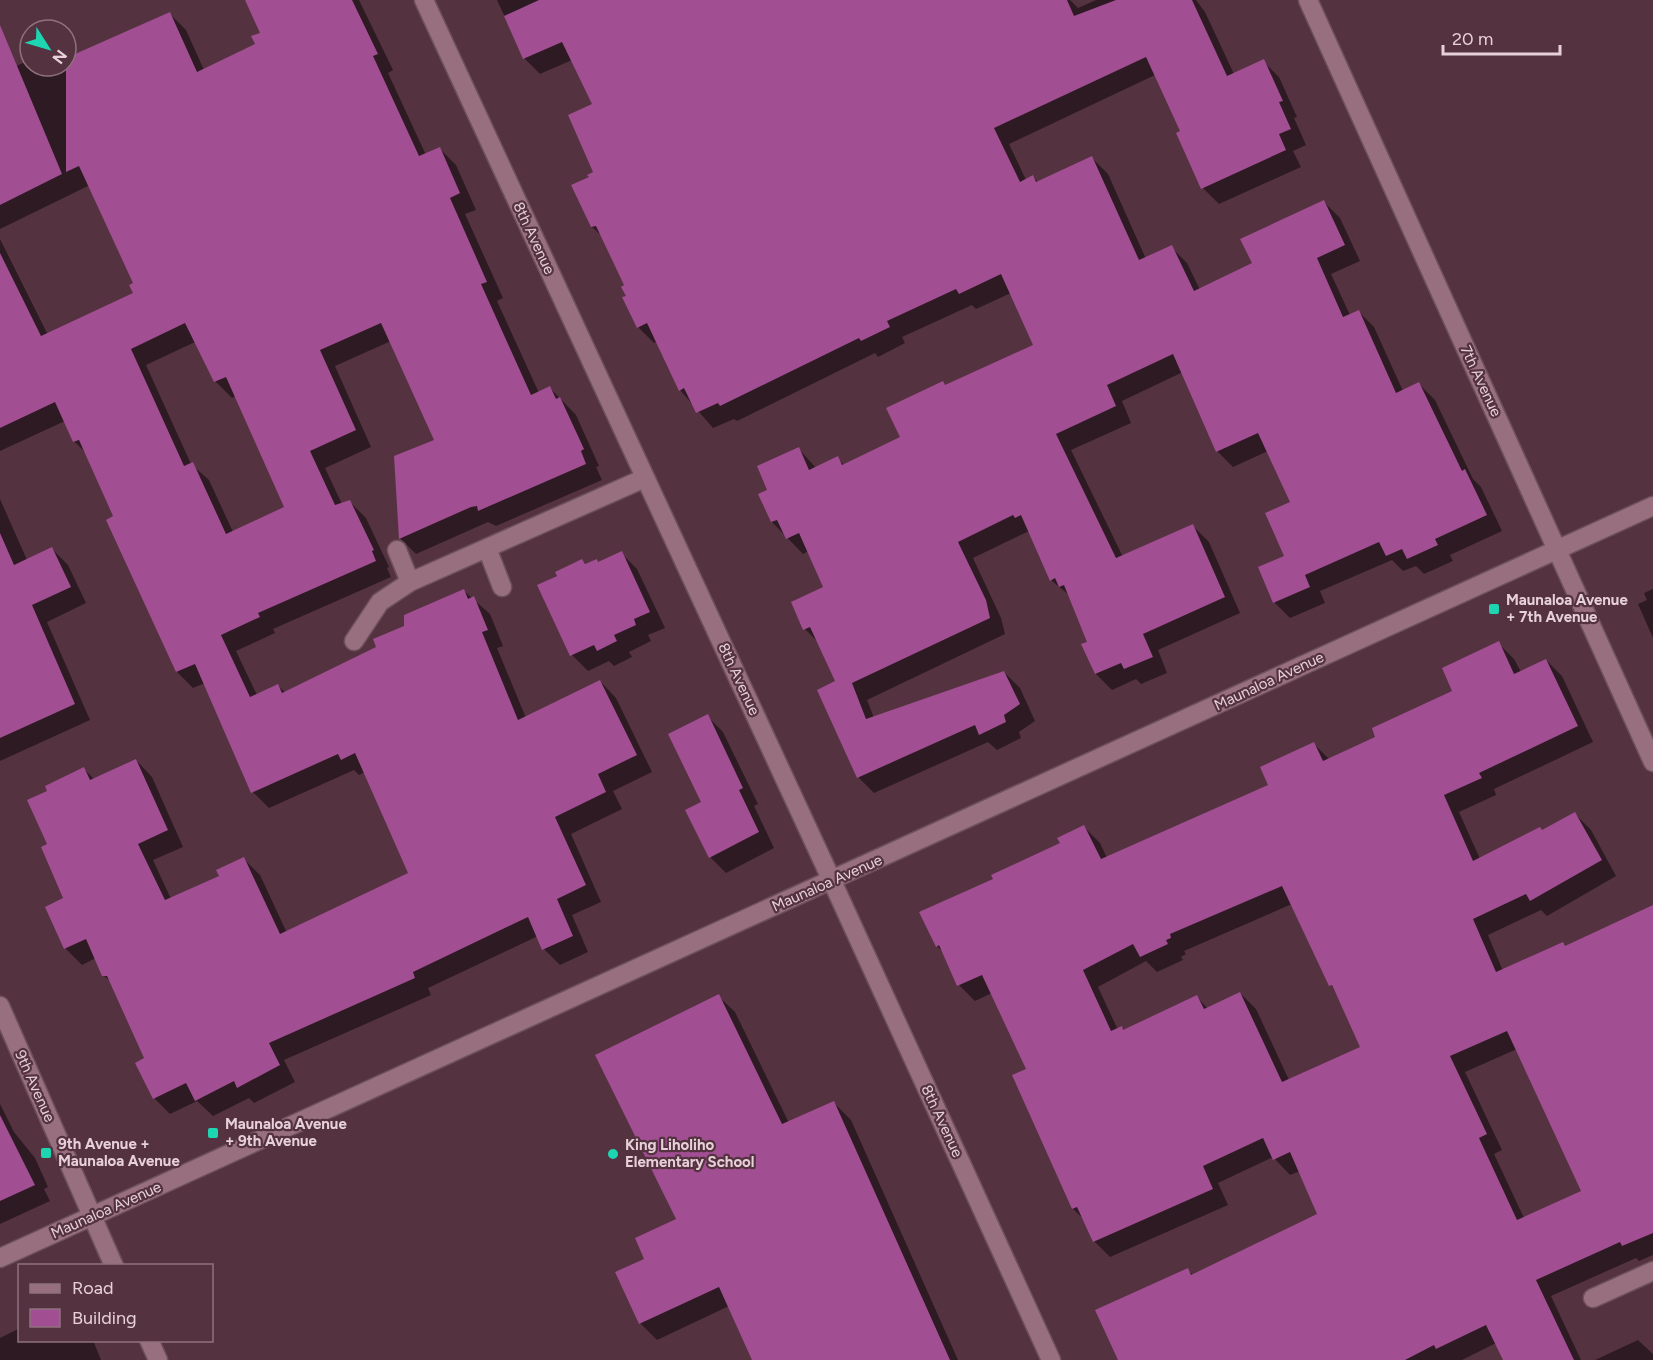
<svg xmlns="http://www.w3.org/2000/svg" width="1653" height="1360" font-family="Figtree,sans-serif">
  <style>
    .shadow { fill: #0007; fill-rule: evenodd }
    .building { fill: #a14e93; fill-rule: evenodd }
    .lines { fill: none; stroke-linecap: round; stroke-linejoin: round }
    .lane-casing { stroke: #6d505c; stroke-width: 21 }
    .street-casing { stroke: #6d505c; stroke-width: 21 }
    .lane { stroke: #976f7e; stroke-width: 18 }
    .street { stroke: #976f7e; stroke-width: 18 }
    .poi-dot { fill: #1dd5b1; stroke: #553240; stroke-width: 2 }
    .labels { text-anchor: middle; stroke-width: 4.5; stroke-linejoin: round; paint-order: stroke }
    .street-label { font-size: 15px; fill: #e7d1d9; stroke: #553240 }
    .poi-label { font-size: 15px; font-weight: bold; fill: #e7d1d9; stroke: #553240; text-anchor: start }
  </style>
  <rect width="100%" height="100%" fill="#553240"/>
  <path class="shadow" d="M247,0H359L393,70L388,73L426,155L440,149L456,165L476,210L465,214L503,298L497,301L539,393L550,388L576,415L599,466L596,467L602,480L496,526L488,522L416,554L400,538L436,440L391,341L335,366L371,447L325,468L342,504L350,502L366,518L389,567L387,568L391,577L273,629L275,633L236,651L257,695L278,686L286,693L378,648L464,591L490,614L503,646L497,648L526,718L600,681L616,698L652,772L613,791L622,809L571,834L601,902L572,915L588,952L560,965L544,949L538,936L428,988L431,995L284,1060L295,1082L254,1103L249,1098L213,1116L197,1101L170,1114L154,1098L146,1059L112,983L103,975L96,958L82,965L65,948V899L49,845V792L84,769L94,779L136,760L152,777L183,847L153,860L171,899L221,877L244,859L260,875L287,933L410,874L365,772L359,775L354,770L269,808L253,792L205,683L193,688L177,672L108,520L115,517L87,454L74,441L65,421L0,451V239L48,335L135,294V284L90,185L0,229V73L30,60V66H66V44L78,55L170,14L186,30L204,70L257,44L262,33ZM195,342L215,381L232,398L236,396L286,508L233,532L209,480L191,464L146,365Z
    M497,0H1070L1078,8L1096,0H1196L1205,12L1234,74L1263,61L1279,77L1297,117L1294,118L1306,145L1293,151L1301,167L1219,204L1203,188L1182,131L1155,75L1009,144L1026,180L1033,177L1038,182L1092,158L1108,174L1146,259L1171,247L1187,263L1200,290L1254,264L1324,202L1340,218L1360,261L1331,274L1350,315L1358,311L1374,327L1403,391L1419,384L1435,400L1473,479L1481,487L1502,531L1450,555L1453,561L1424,574L1416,566L1403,571L1392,560L1320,591L1325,603L1290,618L1274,602L1286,557L1292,503L1268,451L1233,467L1217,451L1183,372L1122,401L1131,423L1071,450L1123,557L1193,526L1209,542L1240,613L1158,650L1167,673L1141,684L1136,679L1112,690L1096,674L1083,644L1088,643L1069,595L1051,580L1029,531L973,558L1001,618L1005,634L867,700L874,718L1004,672L1020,688L1035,721L1019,732L1021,738L997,750L988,742L874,793L858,777L837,682L819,643L805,629L825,587L809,551L803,554L772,522L769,490L799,449L816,468L837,458L844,465L902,438L946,386L1035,346L1011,293L976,309L972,305L902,337L905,343L878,357L875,353L737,421L734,419L713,428L680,390L657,341L654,343L638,327L626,286L603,237L592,227L591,178L595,173L594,105L572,60L540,74L524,58Z
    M0,499L27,560L52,549L68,565L86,603L47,622L90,720L0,761Z
    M621,553L637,569L665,628L648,635L651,641L629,652L632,657L614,666L609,661L588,671L572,655L539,586L582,561L587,565L599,563Z
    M1653,589V638L1638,604L1647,600L1644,593Z
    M1498,643L1514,659L1521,672L1546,660L1562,676L1593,742L1494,789L1496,795L1459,812L1480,859L1543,832L1575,814L1591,830L1616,876L1547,916L1541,910L1488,935L1503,971L1563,944L1566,947L1653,907V1255L1639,1261L1636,1258L1551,1296L1581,1360H1504L1496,1343L1462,1360H1120L1187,1270L1193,1275L1319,1215L1300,1171L1290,1175L1273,1157L1218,1183L1228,1205L1110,1257L1094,1241L1086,1221L1073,1209L1028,1070L992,993L975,1001L959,985L944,953L937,946L995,880L1062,844L1084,827L1100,843L1107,858L1270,786L1314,744L1330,760L1377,738L1454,692ZM1292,904L1362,1047L1289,1080L1256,1009L1240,993L1208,1009L1197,997L1125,1031L1121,1028L1118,1030L1098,987L1146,961L1157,972L1183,960L1181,957L1186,954L1184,951ZM1517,1049L1583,1192L1524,1218L1494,1154L1502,1150L1465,1072Z
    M707,716L723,732L758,804L754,806L774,848L726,873L710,857L703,803Z
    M718,996L735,1012L789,1123L834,1103L851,1120L958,1360H754L729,1306L657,1340L640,1323L646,1259L678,1220Z
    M0,1104L14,1132L35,1158L48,1187L44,1189L50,1201L0,1224Z
    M20,1328V1340H93L101,1360H0V1338Z
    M1638,1340L1653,1354V1360H1595Z"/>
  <path class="building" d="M245,0H352L378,54L373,56L419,156L440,147L460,193L450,198L487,282L481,284L531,395L550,386L556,399L560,397L584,449L581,451L586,464L478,511L477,506L471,507L399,539L394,456L434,440L381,323L320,350L356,430L310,451L335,505L350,500L374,550L372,551L376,561L258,613L260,617L221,635L250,697L278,684L282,693L376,647L373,639L404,626V615L464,589L468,599L474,596L488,630L482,632L518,720L600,680L637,755L598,774L606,792L555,817L586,885L557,899L573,936L542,950L528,917L413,972L415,978L269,1043L280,1065L237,1088L234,1081L195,1101L186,1083L153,1099L135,1063L144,1058L107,976H102L86,939L64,949L45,907L63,898L41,847L47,844L27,800L47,791L45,786L84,767L90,780L136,759L168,830L138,844L165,900L219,876L216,870L244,857L280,934L408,873L355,753L341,760L338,754L251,793L195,664L176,672L106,520L113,516L79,440L73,442L55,402L0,428V253L41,336L133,293L129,285L133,283L79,166L66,172V58L170,12L197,72L255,44L251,36L260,33ZM185,323L214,382L226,377L284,507L226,534L193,462L184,466L131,349Z
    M539,0H1067L1074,16L1116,0H1192L1227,76L1264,59L1283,101L1279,102L1291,129L1279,134L1286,150L1201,189L1176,133L1180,131L1146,57L994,128L1020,182L1033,175L1036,182L1092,156L1139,260L1172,245L1194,291L1252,263L1240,239L1324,200L1345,245L1317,258L1343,317L1359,310L1396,393L1419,382L1462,471L1465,469L1487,515L1435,539L1438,545L1407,559L1402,549L1386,556L1379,542L1305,575L1310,587L1273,603L1258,567L1284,556L1265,513L1290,502L1258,433L1216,452L1173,354L1107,385L1116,406L1056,434L1116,558L1193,524L1225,597L1143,634L1153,657L1124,669L1121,663L1095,674L1081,644L1087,642L1064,585L1059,587L1055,578L1050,581L1021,515L1015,518L1013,515L958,542L986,600L990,618L852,683L866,719L1004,671L1020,704L1004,715L1006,722L979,735L975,725L857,778L817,690L835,681L810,627L803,630L791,602L823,587L799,533L786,539L777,520L771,522L758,494L767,490L757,466L799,447L809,470L838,456L842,465L900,437L886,408L943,381L945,385L1033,345L1001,274L959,294L956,289L887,321L890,327L861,341L859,338L720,406L718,403L696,413L684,388L679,391L647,323L637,328L622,297L626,296L621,287L624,285L596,226L591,227L571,185L589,177L587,175L593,172L568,115L592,104L562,42L523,59L504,16Z
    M0,25L62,174L0,205Z
    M0,533L14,565L52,547L71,587L32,605L75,704L0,738Z
    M622,551L650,612L634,619L636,625L614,635L617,641L597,651L594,645L570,656L537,585L557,576L555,572L582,559L585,564L597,559L598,562Z
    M1499,641L1514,674L1546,659L1578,726L1479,773L1482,778L1444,795L1473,861L1540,827L1542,830L1575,812L1602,860L1530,901L1526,894L1473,919L1496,972L1563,942L1565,946L1653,905V1233L1622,1246L1620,1242L1536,1280L1574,1360H1503L1486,1325L1436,1349L1434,1345L1405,1360H1118L1095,1310L1188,1268L1191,1275L1317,1214L1290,1152L1273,1160L1263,1138L1203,1166L1213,1189L1093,1242L1077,1207L1072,1209L1012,1075L1026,1069L982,975L957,986L939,945L936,947L919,912L993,879L991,875L1060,843L1057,838L1084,825L1101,859L1268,785L1260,767L1314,742L1323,761L1375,737L1372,728L1452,691L1442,668ZM1282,886L1329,986L1332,985L1360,1047L1282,1082L1240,992L1204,1009L1197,995L1123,1030L1122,1026L1111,1031L1083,970L1133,944L1140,957L1168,944L1166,940L1171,938L1170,934ZM1507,1031L1581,1191L1517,1220L1479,1138L1487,1134L1450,1056Z
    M708,714L743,788L739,790L759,832L709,858L685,810L701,802L668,734Z
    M719,994L782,1124L834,1101L950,1360H752L719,1287L639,1324L615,1272L644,1259L635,1238L676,1219L595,1055Z
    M0,1115L35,1185L0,1201Z"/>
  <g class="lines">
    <defs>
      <path id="lane" d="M487,548L502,587
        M397,550L410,582
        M354,641L380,602L410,582L645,478
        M1593,1298L1653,1271"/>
      <path id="street" d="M424,0L832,881L1051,1360
        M1308,0L1653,762
        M0,1006L114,1266
        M0,1258L1653,506
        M149,1340L158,1360"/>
    </defs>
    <use href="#lane" class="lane-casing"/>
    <use href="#street" class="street-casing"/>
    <use href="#lane" class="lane"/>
    <use href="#street" class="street"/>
  </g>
  <g class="poi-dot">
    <rect x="1488" y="603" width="12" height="12" rx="3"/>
    <rect x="207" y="1127" width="12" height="12" rx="3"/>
    <rect x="40" y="1147" width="12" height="12" rx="3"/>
    <circle cx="613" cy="1154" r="6"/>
  </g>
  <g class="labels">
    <g class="street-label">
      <text transform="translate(534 238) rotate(65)" y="5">8th Avenue</text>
      <text transform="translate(1481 381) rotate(65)" y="5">7th Avenue</text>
      <text transform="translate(739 679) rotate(65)" y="5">8th Avenue</text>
      <text transform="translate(1269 681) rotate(-25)" y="5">Maunaloa Avenue</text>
      <text transform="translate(827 883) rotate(-24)" y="5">Maunaloa Avenue</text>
      <text transform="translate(35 1086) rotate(66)" y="5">9th Avenue</text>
      <text transform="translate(942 1121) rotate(65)" y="5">8th Avenue</text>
      <text transform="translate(106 1210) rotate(-24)" y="5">Maunaloa Avenue</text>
    </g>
    <g class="poi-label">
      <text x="1506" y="605">Maunaloa Avenue<tspan x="1506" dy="17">+ 7th Avenue</tspan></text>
      <text x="225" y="1129">Maunaloa Avenue<tspan x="225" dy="17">+ 9th Avenue</tspan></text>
      <text x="58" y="1149">9th Avenue +<tspan x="58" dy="17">Maunaloa Avenue</tspan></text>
      <text x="625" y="1150">King Liholiho<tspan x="625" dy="17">Elementary School</tspan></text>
    </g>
  </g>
  <rect x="18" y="1264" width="195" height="78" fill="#553240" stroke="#8f727d" stroke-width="1.5"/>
  <rect x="30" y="1284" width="30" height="9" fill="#976f7e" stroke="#8f727d" stroke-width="1.5"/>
  <text x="72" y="1294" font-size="18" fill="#e7d1d9">Road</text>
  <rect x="30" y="1309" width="30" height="18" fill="#a14e93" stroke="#8f727d" stroke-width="1.5"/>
  <text x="72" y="1324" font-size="18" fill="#e7d1d9">Building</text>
  <g transform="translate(48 48) rotate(127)"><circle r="28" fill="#553240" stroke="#8f727d" stroke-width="1.5"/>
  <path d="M0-4.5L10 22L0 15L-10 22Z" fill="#1dd5b1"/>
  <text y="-9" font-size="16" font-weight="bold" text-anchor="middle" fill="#e7d1d9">N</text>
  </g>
  <path d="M1443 45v9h117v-9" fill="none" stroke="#e7d1d9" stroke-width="3"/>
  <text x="1452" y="45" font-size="18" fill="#e7d1d9" stroke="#553240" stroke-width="4.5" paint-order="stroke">20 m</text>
</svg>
